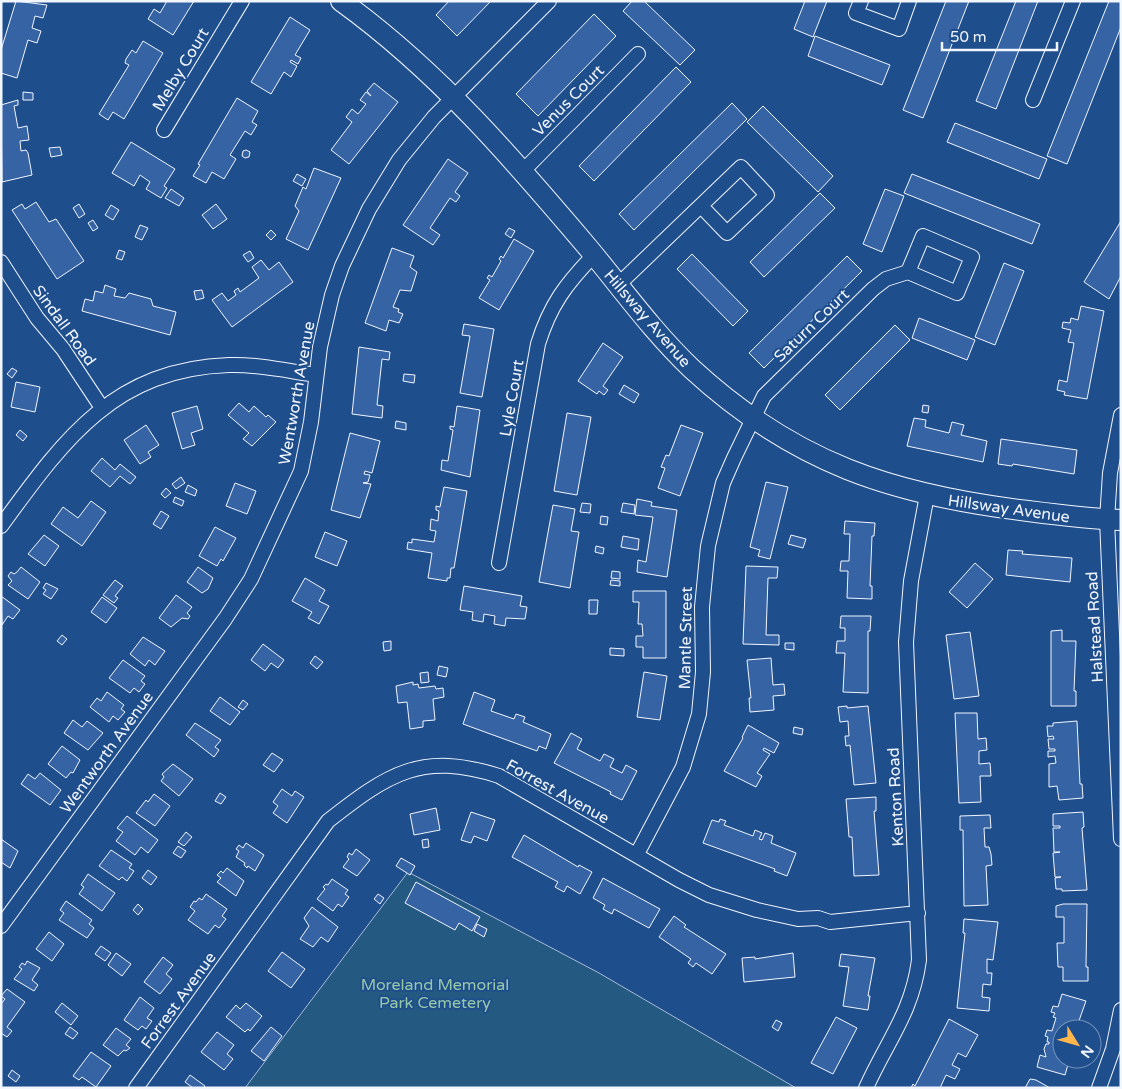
<svg xmlns="http://www.w3.org/2000/svg" width="1122" height="1089" font-family="'Varela Round',sans-serif">
  <style>
    .green { fill: #245a82; stroke: #a8bbd7 }
    .building { fill: #3563a3; stroke: #f2f6ff }
    .lines { fill: none; stroke-linecap: round; stroke-linejoin: round }
    .street-casing { stroke: #f2f6ff; stroke-width: 16 }
    .secondary-casing { stroke: #f2f6ff; stroke-width: 22 }
    .street { stroke: #1f4e8c; stroke-width: 14 }
    .secondary { stroke: #1f4e8c; stroke-width: 20 }
    .labels { text-anchor: middle; stroke-width: 4; stroke-linejoin: round; paint-order: stroke }
    .street-label { font-size: 16px; fill: #f2f6ff; stroke: #1f4e8c }
    .park-label { font-size: 16px; fill: #97c8a6; stroke: #1f4e8c }
  </style>
  <rect width="100%" height="100%" fill="#1f4e8c"/>
  <path class="green" d="M408,872L599,973L796,1088H245Z"/>
  <path class="building" d="M16,1L47,5L43,18L35,16L32,28L41,31L37,43L28,40L17,78L1,73V50Z
    M167,1H194L173,35L148,19L154,9L160,13Z
    M449,1H491L457,36L436,15Z
    M632,1H644L695,50L680,65L623,11Z
    M805,1H827L813,37L794,29Z
    M946,1H969L923,118L903,110Z
    M1016,1H1038L996,109L976,101Z
    M1109,1H1121V27L1067,164L1047,156Z
    M594,14L616,36L538,116L516,94Z
    M290,17L310,30L295,55L301,58L298,64L291,60L290,62L297,66L291,77L284,72L271,94L251,82Z
    M815,36L890,65L882,85L808,56Z
    M143,41L163,53L124,119L113,112L108,120L99,114L129,65L125,63L126,59L132,50L136,53Z
    M676,67L691,82L594,181L579,166Z
    M374,83L398,102L349,164L331,150L352,122L346,117L352,109L358,114L366,104L360,100L366,92L371,96L367,91Z
    M23,92L33,93V100H23Z
    M237,98L258,111L252,122L257,125L251,135L245,131L230,155L236,159L224,179L212,172L206,183L193,176L200,165L198,164Z
    M18,100V105L14,106L18,128L27,126L29,140L20,141L21,151L26,150L28,153L32,175L2,182L1,105Z
    M732,103L747,119L634,230L619,214Z
    M763,106L833,176L818,192L747,122Z
    M955,123L1047,159L1039,179L947,142Z
    M131,142L175,169L164,186L167,188L161,198L146,189L150,182L140,175L134,186L112,173Z
    M60,147L62,155L51,157L49,148Z
    M246,150L250,152L249,157L245,158L242,156L243,151Z
    M448,159L468,173L455,192L460,196L456,202L450,198L430,228L440,235L433,245L403,225Z
    M314,168L341,178L308,250L286,239L299,211L295,206L303,187L306,189Z
    M297,174L306,179L302,186L293,181Z
    M912,174L1040,224L1032,244L904,193Z
    M171,189L184,198L179,206L165,198Z
    M885,189L904,196L882,252L863,244Z
    M820,193L835,208L764,277L750,262Z
    M36,202L49,222L56,219L84,261L57,279L12,210L22,204L25,209Z
    M79,204L85,214L79,218L73,208Z
    M216,204L227,219L213,229L202,215Z
    M111,205L119,210L113,220L105,215Z
    M93,220L98,228L93,231L88,223Z
    M1121,221V276L1109,299L1084,282Z
    M140,225L148,228L142,240L135,237Z
    M509,228L515,231L511,238L505,234Z
    M271,230L276,235L271,240L266,235Z
    M514,239L534,251L499,310L479,298L490,280L487,278L489,275L492,277L501,261L499,259L501,256L503,258Z
    M392,248L414,256L410,267L417,272L411,291L400,290L393,307L399,309L398,312L403,314L399,323L389,320L386,331L365,323Z
    M119,250L125,252L122,260L116,258Z
    M250,251L254,258L248,262L243,255Z
    M692,254L748,311L733,326L677,269Z
    M847,256L862,271L764,368L749,353Z
    M261,260L269,270L279,262L293,282L232,327L212,300L222,293L228,301L236,295L234,291L238,288L240,292L259,278L252,267Z
    M1004,263L1024,271L995,345L975,337Z
    M105,285L116,289L114,296L125,298L129,293L151,299L153,306L176,312L170,335L82,311L85,299L93,301L95,291L103,293Z
    M202,290L204,298L196,300L194,291Z
    M1081,306L1104,311L1087,399L1064,395L1065,392L1057,390L1059,380L1067,382L1074,343L1068,342L1071,330L1062,328L1063,322L1070,323L1071,318L1078,320Z
    M919,318L975,340L967,360L912,338Z
    M464,324L494,329L482,397L460,393L470,336L462,335Z
    M895,325L910,340L840,410L825,395Z
    M603,343L623,357L603,386L608,390L604,395L599,391L597,394L578,381Z
    M359,347L390,352L389,360L382,359L377,405L383,406L382,418L352,414Z
    M12,368L17,371L12,378L7,374Z
    M404,374L415,375L414,383L403,381Z
    M16,382L40,387L35,412L11,407Z
    M624,385L639,394L634,403L619,394Z
    M239,403L249,412L254,406L266,417L268,415L276,422L252,446L243,439L249,433L228,415Z
    M923,405L929,406L928,413L922,412Z
    M197,406L203,429L191,433L195,445L182,449L172,413Z
    M457,406L480,410L470,477L441,470L442,460L448,461L453,430L450,429V426L454,427Z
    M567,413L591,417L577,495L554,491Z
    M914,418L926,420L925,427L949,433L952,422L964,425L961,435L987,441L983,462L907,446Z
    M396,421L406,423V430L395,428Z
    M146,425L159,445L148,452L151,457L140,464L124,440Z
    M681,425L703,433L680,496L658,488L665,468L661,467L666,455L669,456Z
    M20,430L27,436L23,441L16,435Z
    M350,433L380,441L372,473L365,471L364,474L370,475L368,482L363,483L371,484L360,518L331,510Z
    M1001,439L1077,450L1074,474L1013,464L1012,466L998,464Z
    M102,458L115,470L120,464L136,477L130,484L120,476L110,487L91,471Z
    M181,477L185,483L176,489L172,484Z
    M766,482L788,487L770,559L758,556L760,550L750,547Z
    M235,483L256,491L247,514L226,506Z
    M188,485L197,490L195,496L185,492Z
    M444,487L467,491L454,568H451L450,578H447V581L428,578L432,553L407,549L408,542L412,543V539L434,542L436,531L430,530L431,519L438,521L439,511L436,510V506L440,507Z
    M166,488L171,493L165,498L161,494Z
    M175,497L184,501L182,506L173,502Z
    M637,499L652,502L651,506L677,510L667,577L637,572L638,560L646,562L653,517L635,515Z
    M91,501L106,512L82,546L51,524L63,507L78,518Z
    M582,503L591,504L590,513L580,512Z
    M623,503L635,505L634,514L621,512Z
    M553,505L575,509L571,531L579,532L570,588L539,582Z
    M161,511L169,516L161,529L153,524Z
    M601,516L608,517L607,525L600,524Z
    M845,521L875,523L874,536H872L870,586H872V599L847,598L848,571H840L841,561H849L850,534H844Z
    M215,527L236,538L223,561L221,559L217,566L199,556Z
    M325,532L347,541L337,566L315,557Z
    M44,535L59,546L45,566L28,554Z
    M791,535L806,539L803,548L788,544Z
    M623,536L639,539L638,550L621,547Z
    M596,546L604,548L603,554L595,552Z
    M1008,550L1023,551L1022,554L1072,558L1070,582L1006,575Z
    M975,563L993,579L967,608L949,592Z
    M746,566L778,567L777,578H768L766,635H779V645L743,644Z
    M21,567L40,582L28,599L8,585L12,581L8,576L11,572L14,574L17,572Z
    M198,567L213,578L208,589L202,593L187,582Z
    M612,571L620,572V579L611,578Z
    M305,578L325,590L319,601L329,606L319,624L308,618L312,612L292,601Z
    M115,580L123,586L115,596L118,598L114,603L103,595Z
    M611,580L620,581V586L610,585Z
    M46,583L58,589L51,599L43,594L46,590L43,588Z
    M464,586L522,596L520,606L527,607L525,619L506,618L505,626L494,624L495,616L484,614L483,622L472,620L473,612L460,610Z
    M633,591H666V658H643V647H636V636H643L642,624H638L639,602H633Z
    M176,595L192,607L187,613L190,616L188,619L182,618L171,627L159,618Z
    M1,596L20,610L13,619L8,616L2,625Z
    M102,597L117,608L106,623L91,612Z
    M589,600H598L597,614H589Z
    M841,616H871L870,631H868V693L843,692L845,653H836L837,641H845V628H840Z
    M1062,630V641H1076L1074,691H1076V706H1051V631Z
    M970,632L979,696L954,699L946,635Z
    M62,635L67,639L62,645L57,641Z
    M143,637L165,651L155,665L149,660L145,666L130,654Z
    M391,641V650L384,651L383,642Z
    M785,643H794V650L785,649Z
    M263,644L284,660L278,668L271,663L265,671L251,660Z
    M610,648L624,649V656L610,655Z
    M315,656L323,662L317,669L310,663Z
    M771,658L773,685L784,684L785,695L773,696L774,710L750,712L749,698H751L747,660Z
    M123,660L145,676L141,681L145,684L139,692L134,688L130,693L109,678Z
    M439,666L448,668L446,677L437,675Z
    M428,672L429,682L421,683L420,673Z
    M644,672L667,676L660,720L637,717Z
    M413,682V685L418,684L419,688L435,686L436,689L443,688L444,697L433,699L435,720L423,721V727L410,729L407,702L398,703L396,686Z
    M107,692L124,705L121,709L125,712L118,720L113,716L109,722L90,707L97,698L101,701Z
    M474,692L495,700L491,711L514,719L516,714L525,717L523,722L551,734L546,749L539,746L537,751L463,724Z
    M220,697L240,712L230,725L210,711Z
    M243,700L248,704L243,710L238,707Z
    M847,706V708L868,706L876,783L854,785L850,745L846,746L845,736H849L848,721L840,722L838,707Z
    M955,713H977L978,739L986,738L987,750L979,751V764L990,763L991,776H980L981,802L959,803Z
    M73,720L82,727L87,721L103,733L88,750L64,733Z
    M1077,721L1080,784H1082L1083,798L1059,800L1057,786L1049,787V764L1056,763L1055,756L1048,757V751H1055V749H1049L1048,739H1054L1053,736L1048,737L1047,726H1053V723Z
    M195,723L221,740L215,747L219,750L214,757L186,735Z
    M748,725L779,743L774,753L764,748L763,750L770,754L757,773L762,776L756,787L724,771L743,738L742,737Z
    M794,727L803,729L802,735L793,733Z
    M571,733L582,739L577,749L600,761L604,754L614,759L610,767L622,773L626,765L637,771L622,800L610,794L611,792L554,763Z
    M62,746L80,760L73,773L71,772L66,778L48,764Z
    M272,753L283,760L274,772L263,765Z
    M173,764L193,779L179,796L161,781L164,777L162,774Z
    M40,773L61,790L50,805L21,784L28,774L35,779Z
    M282,789L292,796L295,791L304,797L287,823L273,813L278,806L273,802Z
    M220,793L226,797L221,804L215,801Z
    M154,794L170,806L155,826L136,813L146,800L148,802Z
    M876,797V811H874L879,875L854,876L852,837H849L846,799Z
    M436,808L440,830L414,835L410,814Z
    M471,812L495,820L487,841L474,836L471,843L461,840Z
    M1083,812L1084,827L1082,828L1087,890L1062,891V889H1056L1055,878L1061,877H1055L1053,853L1060,852H1054L1053,828H1060V826H1053V814Z
    M990,815L991,828H984L985,847H989L991,854L992,865L986,866L988,905L964,906L963,830H960V816Z
    M127,816L158,840L148,853L141,847L135,855L116,841L123,832L117,828Z
    M720,819L726,821L724,825L753,836L755,830L762,833L759,839L762,840L765,833L773,836L771,843L796,853L787,876L774,871L775,869L703,843L712,820L719,822Z
    M186,832L192,837L184,846L178,842Z
    M524,835L578,867L579,865L592,872L580,894L567,886L564,892L555,887L558,882L512,857Z
    M1,839L18,851L10,868L1,862Z
    M428,839L429,847L423,848L422,840Z
    M246,843L264,855L255,871L248,866L247,868L244,865L245,863L236,857L239,851L236,849L239,845L243,848Z
    M178,846L186,851L181,858L173,853Z
    M356,849L370,860L357,876L343,867L349,859L347,857L349,853L352,855Z
    M111,850L132,864L129,868L134,871L127,881L122,877L119,880L99,866Z
    M401,858L415,866L410,875L396,866Z
    M227,868L244,881L236,896L217,882L221,878L217,875L221,871L223,873Z
    M148,870L157,877L151,885L142,878Z
    M88,874L115,893L102,911L79,894L84,887L81,885Z
    M603,878L660,909L649,928L614,909L612,914L603,909L605,905L593,898Z
    M332,879L348,890L345,894L349,897L342,907L338,904L333,911L317,899L325,889L323,887L326,884L328,885Z
    M416,882L480,917L472,931L459,923L455,930L405,903Z
    M206,894L227,909L222,916L226,919L219,928L215,925L208,934L188,920L195,911L190,907L194,901L196,902L199,898L202,900Z
    M378,894L384,898L380,904L374,899Z
    M66,901L92,920L89,924L94,928L87,938L59,920L64,913L60,910Z
    M138,904L143,909L138,915L133,910Z
    M1063,904H1087L1086,967H1088V981H1063V967H1058L1057,943H1064V917H1056V906Z
    M312,907L338,927L328,942L321,937L313,947L300,939L309,926L304,918Z
    M674,916L686,925L684,927L726,954L712,974L696,963L693,967L688,963L691,959L659,937Z
    M964,919L998,922L993,960L987,959V973H992L991,985L983,984L982,997L990,998L989,1011L957,1008L965,933H963Z
    M477,924L487,929L484,937L474,931Z
    M49,932L64,944L52,961L36,949Z
    M101,946L111,953L105,961L95,954Z
    M282,952L305,969L291,988L268,971Z
    M116,953L131,964L122,976L108,965Z
    M793,953L795,977L744,982L742,958L755,957V959Z
    M841,954L875,958L868,996H870L868,1010L843,1006L849,967L839,966Z
    M163,957L173,965L166,974L172,979L160,994L144,982Z
    M27,961L40,968L32,980L38,985L34,991L14,979L22,969L19,967L22,963L25,965Z
    M7,989L25,1002L7,1027L12,1031L7,1037L1,1033V1004L5,999L1,996Z
    M1062,994L1086,1001L1076,1029H1062V1059L1069,1061L1065,1075L1037,1067L1040,1055L1046,1057L1044,1049L1046,1044H1049V1042H1047L1048,1037L1045,1036L1047,1030L1052,1031L1056,1018L1053,1017L1055,1013L1051,1012L1053,1006L1058,1007Z
    M140,997L154,1008L147,1018L152,1021L146,1029L142,1026L138,1030L124,1020Z
    M62,1003L78,1016L71,1025L55,1012Z
    M246,1003L262,1016L250,1031L248,1029L245,1032L226,1017L236,1005L240,1009Z
    M836,1017L857,1028L833,1074L811,1063Z
    M949,1019L978,1035L966,1057L958,1053L952,1065L960,1069L955,1079L946,1075L940,1088H911L913,1084L915,1086Z
    M776,1020L782,1023L778,1031L772,1027Z
    M70,1027L78,1033L73,1039L65,1034Z
    M271,1027L282,1036L264,1061L251,1051Z
    M116,1028L131,1039L126,1045L130,1048L126,1051L124,1050L118,1056L103,1045Z
    M217,1032L234,1045L227,1054L233,1059L224,1070L201,1052Z
    M91,1052L111,1066L96,1087L82,1077L79,1080L73,1076Z
    M12,1070L20,1076L16,1082L8,1076Z
    M190,1075L205,1086L203,1088H193L185,1082Z
    M1030,1079L1036,1080L1050,1088H1025Z"/>
  <g class="lines">
    <defs>
      <path id="street" d="M861,1L856,13L899,29L909,1
        M1033,100L1073,1
        M164,130L242,1
        M523,171L638,54
        M1,262L37,318L63,349L102,408
        M618,285L741,167L767,195L727,233L701,206
        M1121,415L1110,473L1107,520L1121,839
        M1,526C63,441 113,369 229,365C258,364 288,371 316,375
        M499,563L538,344C550,305 566,284 594,255
        M637,854L683,767L699,714L703,672L702,607L708,546L723,483L734,458L764,396L873,289L886,279L908,272L957,293L972,257L923,236L908,272
        M1,926L225,619L251,579L301,471L311,422L320,347L332,295L342,266L369,209L399,160L434,117L549,1
        M136,1088L328,821C388,774 421,751 499,776L679,880L709,895L757,910L798,919L818,918L830,922L918,913
        M866,1088C887,1041 912,1013 919,960L906,642L911,581L927,495
        M1099,1088L1113,1049L1121,1010"/>
      <path id="secondary" d="M341,1C438,71 513,159 590,250C623,290 654,333 692,369C794,463 893,495 1028,511C1059,515 1090,519 1121,520"/>
    </defs>
    <use href="#street" class="street-casing"/>
    <use href="#secondary" class="secondary-casing"/>
    <use href="#street" class="street"/>
    <use href="#secondary" class="secondary"/>
  </g>
  <g class="labels">
    <g class="street-label">
      <text transform="translate(180 69) rotate(-59)" y="6">Melby Court</text>
      <text transform="translate(568 100) rotate(-45)" y="6">Venus Court</text>
      <text transform="translate(648 318) rotate(49)" y="6">Hillsway Avenue</text>
      <text transform="translate(65 325) rotate(54)" y="6">Sindall Road</text>
      <text transform="translate(811 325) rotate(-44)" y="6">Saturn Court</text>
      <text transform="translate(296 393) rotate(-80)" y="6">Wentworth Avenue</text>
      <text transform="translate(511 398) rotate(-80)" y="6">Lyle Court</text>
      <text transform="translate(1009 508) rotate(8)" y="6">Hillsway Avenue</text>
      <text transform="translate(1094 627) rotate(-93)" y="6">Halstead Road</text>
      <text transform="translate(685 638) rotate(-89)" y="6">Mantle Street</text>
      <text transform="translate(106 752) rotate(-54)" y="6">Wentworth Avenue</text>
      <text transform="translate(558 791) rotate(29)" y="6">Forrest Avenue</text>
      <text transform="translate(895 797) rotate(-93)" y="6">Kenton Road</text>
      <text transform="translate(178 1000) rotate(-54)" y="6">Forrest Avenue</text>
    </g>
    <g class="park-label">
      <text x="435" y="990">Moreland Memorial<tspan x="435" dy="18">Park Cemetery</tspan></text>
    </g>
  </g>
  <rect width="1122" height="1089" fill="none" stroke="#f2f6ff" stroke-width="5"/>
  <g transform="translate(1077 1044) rotate(127)"><circle r="24" fill="#1f4e8c" stroke="#7391ba"/>
  <path d="M0-4L9 19L0 12L-9 19Z" fill="#ffb74d"/>
  <text y="-8" font-size="14" font-weight="bold" text-anchor="middle" fill="#f2f6ff">N</text>
  </g>
  <path d="M942 42v8h115v-8" fill="none" stroke="#f2f6ff" stroke-width="2.5"/>
  <text x="950" y="42" font-size="15" fill="#f2f6ff" stroke="#1f4e8c" stroke-width="4" paint-order="stroke">50 m</text>
</svg>
